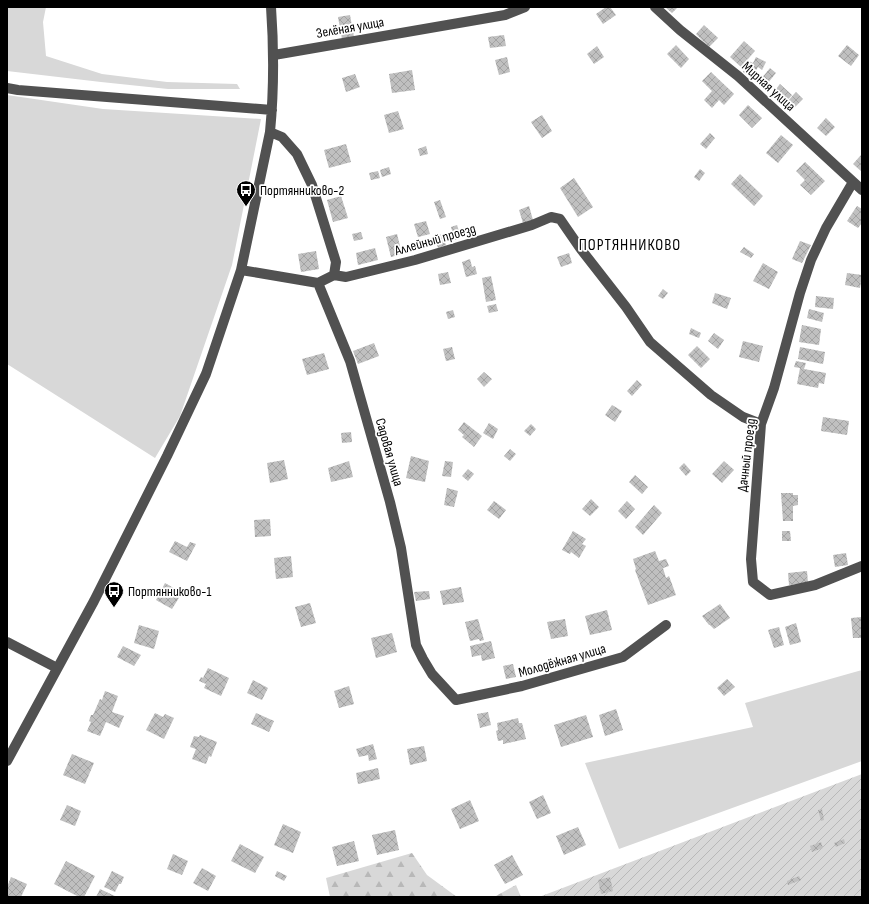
<svg xmlns="http://www.w3.org/2000/svg" width="869" height="904" font-family="'Sofia Sans Condensed',sans-serif">
  <style>
    .grass { fill: #d8d8d8 }
    .forest { fill: url(#forest-firs) }
    .garden { fill: url(#garden-furrows) }
    .building { fill: url(#building-cross-hatch) }
    .lines { fill: none; stroke-linecap: round; stroke-linejoin: round }
    .minor { stroke: #515151; stroke-width: 10 }
    .labels { text-anchor: middle; stroke-width: 3.5; stroke-linejoin: round; paint-order: stroke }
    .street-label { font-size: 14px; fill: #000; stroke: #fff }
    .poi-label { font-size: 14px; fill: #000; stroke: #fff; text-anchor: start }
    .quarter-label { font-size: 16px; letter-spacing: 1px; fill: #000; stroke: #fff }
  </style>
  <defs>
    <pattern id="forest-firs" width="22" height="20" patternUnits="userSpaceOnUse"><rect width="22" height="20" fill="#d8d8d8"/><path d="M5 1l3.5 6h-7zM16 11l3.5 6h-7z" fill="#b8b8b8"/></pattern>
    <pattern id="garden-furrows" width="10" height="10" patternUnits="userSpaceOnUse"><rect width="10" height="10" fill="#d8d8d8"/><path d="M-1 1l2-2M0 10L10 0M9 11l2-2" fill="none" stroke="#b8b8b8"/></pattern>
    <pattern id="building-cross-hatch" width="8" height="8" patternUnits="userSpaceOnUse"><rect width="8" height="8" fill="#c0c0c0"/><path d="M0 0l8 8M0 8l8-8" fill="none" stroke="#a3a3a3"/></pattern>
  </defs>
  <rect width="100%" height="100%" fill="#fff"/>
  <path class="grass" d="M7,7H46L43,22L46,56L102,74L167,82L237,84L240,89H168L101,82L7,71Z
    M7,95L103,109L261,119L232,265L180,416L155,458L7,364Z
    M862,670V761L619,849L585,763L753,727L745,703Z"/>
  <path class="forest" d="M412,853L427,875L457,897H330L326,878Z
    M516,885L521,897H494Z"/>
  <path class="garden" d="M862,774V897H539Z"/>
  <path class="building" d="M606,7H610L616,15L603,24L596,14Z
    M665,7H678L672,13Z
    M350,15L354,37L342,39L338,17Z
    M704,25L718,38L709,47L696,34Z
    M504,35L506,46L490,48L488,37Z
    M744,41L755,51L741,67L730,57Z
    M676,45L689,59L681,68L667,54Z
    M847,45L859,55L851,66L838,56Z
    M597,46L604,57L594,64L587,54Z
    M507,57L510,72L499,75L495,60Z
    M756,57L766,62L762,70L758,67L755,72L759,75L757,80L743,72L749,61L753,63Z
    M770,68L776,73L767,84L761,79Z
    M412,70L415,90L392,93L389,74Z
    M711,72L734,94L724,105L719,100L712,108L704,100L712,91L702,81Z
    M355,74L360,87L346,92L342,78Z
    M780,84L792,95L785,103L773,93Z
    M796,92L803,99L794,108L787,102Z
    M748,105L762,118L752,128L739,115Z
    M398,111L404,129L389,133L384,115Z
    M542,115L552,131L542,138L531,122Z
    M826,118L835,127L826,136L817,128Z
    M710,133L715,138L706,149L700,144Z
    M781,135L793,145L778,163L766,153Z
    M346,144L351,162L329,168L324,150Z
    M426,146L428,154L420,156L418,149Z
    M862,154V172L853,164Z
    M805,162L825,181L811,195L800,185L805,180L796,171Z
    M389,167L391,174L382,177L380,170Z
    M700,169L705,173L699,181L694,177Z
    M378,171L380,178L371,180L369,173Z
    M740,174L763,196L754,206L731,184Z
    M574,178L593,207L578,217L560,188Z
    M341,196L348,218L333,222L327,200Z
    M440,200L446,217L440,219L434,202Z
    M529,206L533,220L523,223L519,210Z
    M857,206L862,209V223L858,228L847,221Z
    M426,221L430,234L418,237L414,224Z
    M457,225L461,237L455,240L451,227Z
    M361,232L363,239L354,241L352,234Z
    M397,234L402,254L391,257L386,237Z
    M442,234L446,245L438,248L434,237Z
    M800,241L811,245L802,263L792,259Z
    M744,247L754,254L751,258L740,252Z
    M375,248L378,260L358,265L356,253Z
    M316,251L319,269L301,272L298,254Z
    M569,253L572,263L561,267L557,257Z
    M470,259L472,267L475,266L477,274L466,277L462,262Z
    M763,263L778,272L769,289L753,281Z
    M448,272L451,283L440,285L438,274Z
    M847,273L862,275L860,288L845,285Z
    M491,276L496,300L486,302L482,278Z
    M663,289L668,293L663,299L658,296Z
    M715,293L731,298L727,309L712,303Z
    M816,296L834,298L833,309L815,307Z
    M496,304L498,311L489,313L487,306Z
    M809,309L824,313L822,322L807,318Z
    M453,310L455,317L448,319L446,312Z
    M802,325L821,329L819,345L799,342Z
    M691,328L701,333L699,338L689,334Z
    M714,333L724,340L718,349L708,341Z
    M743,341L763,346L759,362L739,357Z
    M374,343L379,356L358,364L353,351Z
    M697,346L710,359L701,368L688,355Z
    M452,347L455,359L446,361L443,349Z
    M800,347L825,352L823,364L798,359Z
    M324,353L329,369L307,375L302,359Z
    M796,361L806,363L804,369L826,373L824,384L819,383L818,388L797,384L800,368L794,367Z
    M484,372L492,379L484,387L477,379Z
    M637,380L642,385L632,396L627,391Z
    M612,405L622,411L615,422L605,415Z
    M823,417L849,421L847,435L821,431Z
    M464,422L482,436L474,447L462,437L464,435L458,430Z
    M489,423L498,429L493,439L483,433Z
    M531,424L536,429L530,436L524,431Z
    M351,432L352,442L342,443L341,433Z
    M510,449L516,454L510,461L504,456Z
    M411,456L429,461L425,482L406,478Z
    M284,460L288,479L270,483L267,463Z
    M349,461L353,477L331,482L328,468Z
    M445,461L453,462L451,477L442,476Z
    M724,461L734,470L722,483L712,474Z
    M684,463L691,471L686,476L679,468Z
    M468,469L474,474L468,481L462,476Z
    M635,475L648,487L642,494L629,482Z
    M447,488L458,491L454,507L444,505Z
    M781,493H793V495H798V505L793,506V521H783Z
    M591,499L599,507L590,516L582,509Z
    M494,501L506,510L499,519L487,510Z
    M627,501L635,509L626,519L618,511Z
    M654,505L662,513L643,535L635,527Z
    M270,519L271,536L255,537L254,520Z
    M573,531L586,539L582,544L586,546L579,558L571,552L570,554L562,550Z
    M782,531H790L791,541H782Z
    M175,541L187,547L190,542L196,544L187,561L169,552Z
    M655,551L659,561L666,559L669,566L663,568L666,578L669,576L676,595L648,605L635,570L636,569L633,559Z
    M846,553L848,565L835,567L833,555Z
    M291,556L293,577L276,579L274,558Z
    M807,571L808,583L789,585L788,573Z
    M165,583L182,593L172,609L156,600Z
    M461,587L464,602L443,605L440,591Z
    M429,591L430,599L416,601L414,592Z
    M310,603L316,623L301,627L295,607Z
    M720,604L730,618L714,629L710,625H709L702,616Z
    M607,610L612,630L590,635L585,616Z
    M862,617V638H853L851,618Z
    M478,619L484,640L480,641L479,639L470,641L465,622Z
    M565,619L568,636L551,639L547,622Z
    M796,623L801,642L790,645L785,627Z
    M139,625L159,631L154,649L134,643Z
    M779,627L784,645L774,648L768,630Z
    M392,633L397,652L376,658L371,638Z
    M491,641L495,658L482,661L481,655L472,657L470,646Z
    M123,646L141,655L134,666L117,657Z
    M513,664L516,677L506,679L503,666Z
    M208,668L229,678L221,696L204,688L206,684L199,681L201,677L203,678Z
    M727,679L735,687L724,696L717,688Z
    M253,680L268,688L262,700L247,693Z
    M349,686L354,704L339,708L334,691Z
    M105,691L118,696L112,712L124,716L119,728L106,722L100,736L87,731L91,722L89,721L91,715H93L100,699L102,700Z
    M616,709L623,730L605,736L599,715Z
    M488,712L491,725L480,728L477,714Z
    M155,713L163,717L165,714L174,718L164,739L146,730Z
    M256,713L274,721L269,732L251,724Z
    M586,715L593,737L561,747L554,725Z
    M518,718L519,723H522L526,739L503,744V740L498,741L496,731L498,730L497,723Z
    M200,735L217,742L211,757L209,756L206,764L192,759L196,749L190,747L194,736L199,737Z
    M373,744L377,759L369,761L368,755L359,757L356,749Z
    M424,746L427,761L410,765L407,749Z
    M72,754L94,763L85,784L63,775Z
    M378,768L380,779L358,784L356,773Z
    M543,795L551,813L537,819L529,802Z
    M470,800L479,821L460,829L451,809Z
    M67,805L81,811L75,826L60,820Z
    M822,809L824,820L821,821L818,810Z
    M283,824L301,832L293,853L274,845Z
    M578,827L586,845L564,855L556,836Z
    M395,830L399,850L377,855L372,835Z
    M844,839L845,843L836,847L834,843Z
    M354,841L359,861L337,866L332,847Z
    M821,842L823,848L812,852L810,846Z
    M240,844L264,857L255,873L231,861Z
    M173,854L188,861L182,875L167,869Z
    M512,855L523,875L505,884L494,865Z
    M66,861L95,876L84,897H79L54,884Z
    M202,868L216,876L208,891L193,883Z
    M112,871L124,877L121,884H119L115,892L104,887Z
    M277,871L287,876L284,881L275,876Z
    M799,876L801,880L788,885L787,881Z
    M11,877L27,884L21,897H7V887Z
    M610,877L613,891L601,894L598,880Z
    M100,889L117,897H96Z"/>
  <g class="lines">
    <path class="minor" d="M655,7L680,30L738,76L862,190
      M274,55L505,15L525,7
      M7,88L18,90L272,110
      M270,132L282,137L297,154L312,185L336,262L334,275
      M853,182L826,228L811,260L800,293L774,388L761,424L751,559L753,582L770,595L815,585L862,566
      M241,270L318,283L350,361L390,502L401,548L416,645L423,659L432,674L456,700L522,686L623,657L666,625
      M318,283L334,275L346,277L415,260L532,225L551,217L560,219L580,248L626,307L650,342L711,395L743,417L761,424
      M7,642L57,668
      M7,761L94,601L167,456L206,374L241,270L270,132C274,90 274,49 271,7"/>
  </g>
  <defs>
    <symbol id="bus-pin" viewBox="-11 -11 22 30"><path d="M0 17L-7.5 6A9.5 9.5 0 1 1 7.5 6Z" fill="#000" stroke="#fff"/><path d="M-5-6H5V4H4V6H2V4H-2V6H-4V4H-5ZM-3.5-4V0h7V-4ZM-3.5 1.2v1.5H-2V1.2ZM2 1.2v1.5H3.5V1.2Z" fill="#fff"/></symbol>
  </defs>
  <g fill-rule="evenodd">
    <use href="#bus-pin" x="235" y="179" width="22" height="30"/>
    <use href="#bus-pin" x="103" y="580" width="22" height="30"/>
  </g>
  <g class="labels">
    <g class="street-label">
      <text transform="translate(350 27) rotate(-10)" y="5">Зелёная улица</text>
      <text transform="translate(769 86) rotate(42)" y="5">Мирная улица</text>
      <text transform="translate(435 239) rotate(-16)" y="5">Аллейный проезд</text>
      <text transform="translate(390 452) rotate(74)" y="5">Садовая улица</text>
      <text transform="translate(746 455) rotate(-83)" y="5">Дачный проезд</text>
      <text transform="translate(562 660) rotate(-16)" y="5">Молодёжная улица</text>
    </g>
    <g class="poi-label">
      <text x="260" y="195">Портянниково-2</text>
      <text x="128" y="596">Портянниково-1</text>
    </g>
    <g class="quarter-label">
      <text x="630" y="250">ПОРТЯННИКОВО</text>
    </g>
  </g>
  <rect width="869" height="904" fill="none" stroke="#000000" stroke-width="16"/>
</svg>
